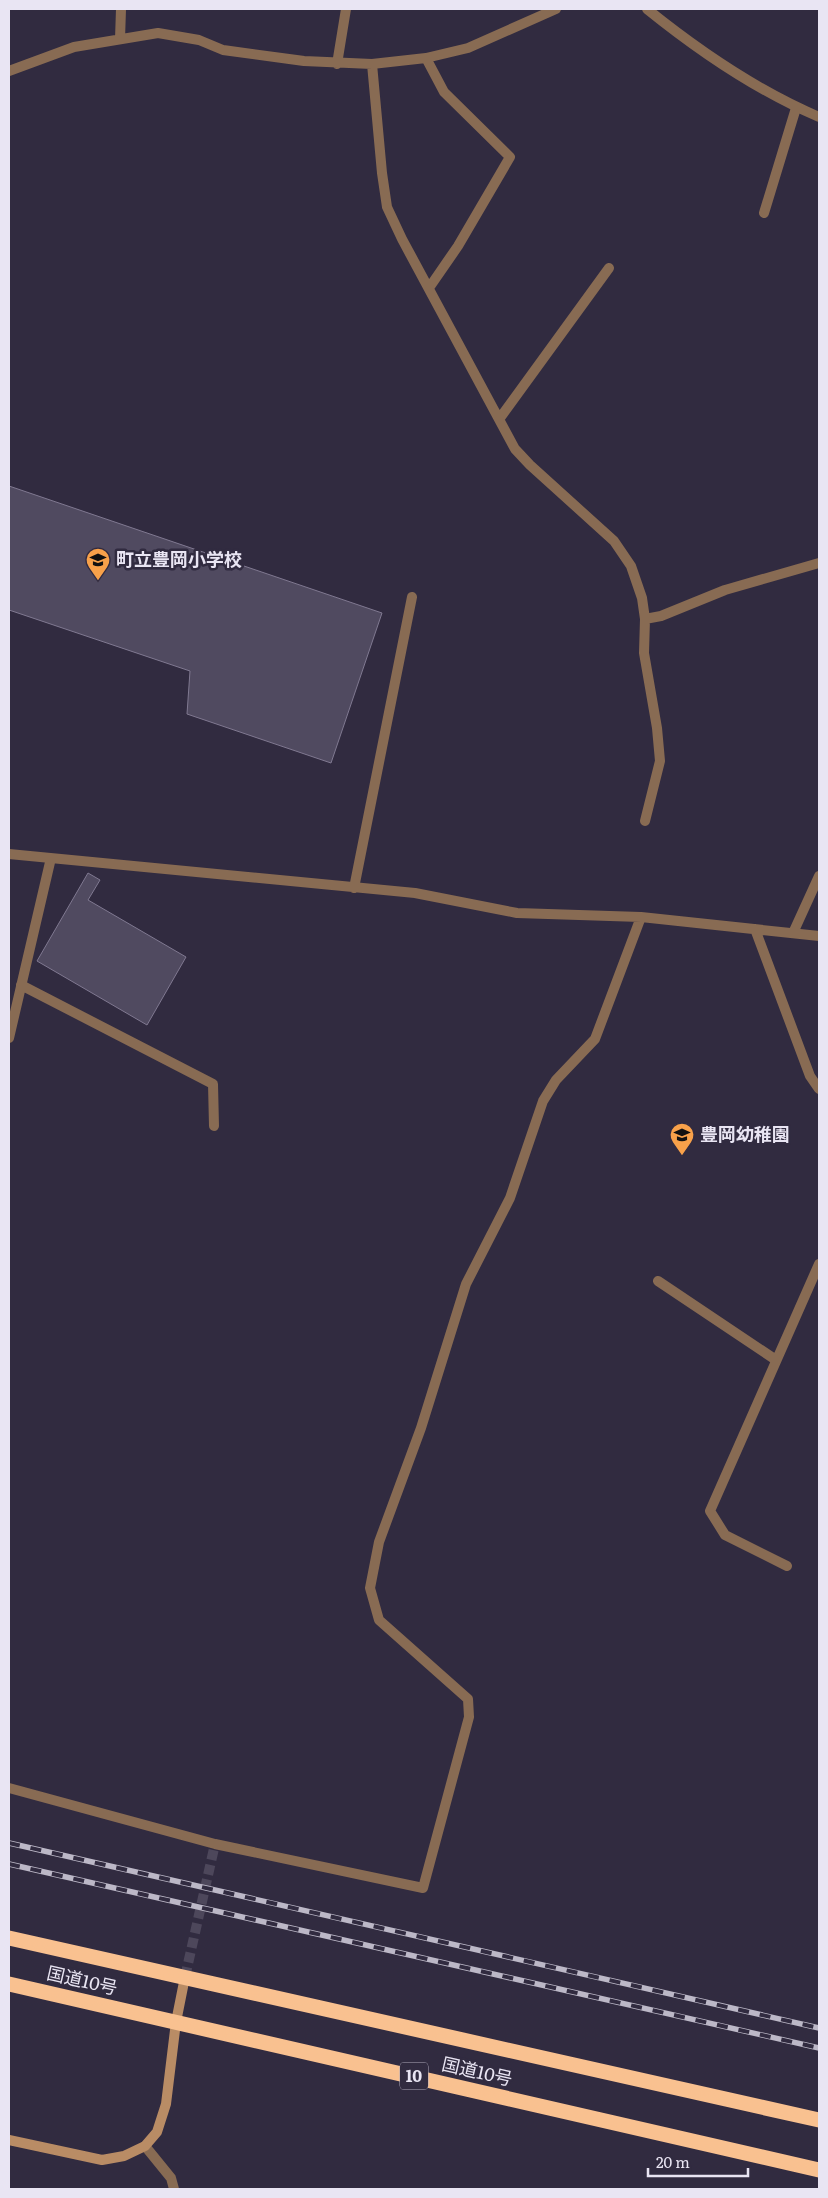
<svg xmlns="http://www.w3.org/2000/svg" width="828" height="2198" font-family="Literata,'Noto Sans JP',serif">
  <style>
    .building { fill: #504a60; stroke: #807991 }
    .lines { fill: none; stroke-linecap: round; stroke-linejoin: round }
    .street-tunnel { stroke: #4d475b; stroke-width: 10; stroke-dasharray: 10 5; stroke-linecap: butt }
    .street { stroke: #886b53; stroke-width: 10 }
    .secondary { stroke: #b98c65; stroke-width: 10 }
    .highway { stroke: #f9c190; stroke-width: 15 }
    .rail-casing { stroke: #bcb8c7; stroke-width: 5.5 }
    .rail { stroke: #312b40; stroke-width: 4; stroke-dasharray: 11; stroke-linecap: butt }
    .labels { text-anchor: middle; stroke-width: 5; stroke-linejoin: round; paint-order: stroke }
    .shield { fill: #312b40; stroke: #b2adbd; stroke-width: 1 }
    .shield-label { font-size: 16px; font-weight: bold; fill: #e9e5f3 }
    .poi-label { font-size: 18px; font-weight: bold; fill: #e9e5f3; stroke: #312b40; text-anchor: start }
    .street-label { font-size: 18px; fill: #e9e5f3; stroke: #312b40 }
  </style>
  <rect width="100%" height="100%" fill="#312b40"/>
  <path class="building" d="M9,486L382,613L331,763L187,714L190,671L9,610Z
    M88,873L100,880L88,900L186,957L147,1025L37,961Z"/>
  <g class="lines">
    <path class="street-tunnel" d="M185,1977L215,1844"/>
    <path class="street" d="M647,9C699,51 758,91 819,117
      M120,39L121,9
      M426,58L444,92L510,157L458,246L429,288
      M337,64L346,9
      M372,64L382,173L387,207L402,239L515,449L530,465L614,541L631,566L642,598L645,619L644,653L657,728L660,761L645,821
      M9,71L74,47L158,33L199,40L223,50L304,61L372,64L426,58L468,48L556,9
      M764,213L796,108
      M500,418L609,268
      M645,619L661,616L725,590L819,563
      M9,854L415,893L517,913L641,917L819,936
      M354,888L412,597
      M755,929L810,1076L819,1089
      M793,933L819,876
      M21,985L213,1084L214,1126
      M9,1038L51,858
      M658,1281L776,1360
      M787,1566L725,1535L710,1511L819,1264
      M9,1788L215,1844L423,1888L469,1717L468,1699L379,1620L370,1588L379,1542L421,1428L466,1284L510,1198L543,1101L556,1080L595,1039L641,917
      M145,2146L171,2178L174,2189"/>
    <path class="secondary" d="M9,2140L102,2160L124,2156L145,2146L157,2132L166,2104L176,2022L185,1977"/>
    <path class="highway" d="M9,1938L819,2120
      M9,1984L819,2170"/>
    <defs>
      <path id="rail" d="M9,1843L819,2028
        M9,1864L819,2048"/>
    </defs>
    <use href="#rail" class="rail-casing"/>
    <use href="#rail" class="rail"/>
  </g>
  <defs>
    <symbol id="school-pin" viewBox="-11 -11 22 30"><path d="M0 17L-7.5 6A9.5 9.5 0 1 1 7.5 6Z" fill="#f8a14a" stroke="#312b40"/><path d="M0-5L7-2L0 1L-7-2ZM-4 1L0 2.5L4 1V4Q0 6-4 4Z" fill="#111"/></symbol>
  </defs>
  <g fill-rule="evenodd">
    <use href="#school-pin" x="84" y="546" width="28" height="38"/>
    <use href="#school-pin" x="668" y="1121" width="28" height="38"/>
  </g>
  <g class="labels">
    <rect class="shield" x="400" y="2062.5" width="28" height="27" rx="4"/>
    <g class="shield-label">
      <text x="414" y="2082">10</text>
    </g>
    <g class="poi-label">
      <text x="116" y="566">町立豊岡小学校</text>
      <text x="700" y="1141">豊岡幼稚園</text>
    </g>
    <g class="street-label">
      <text transform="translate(82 1981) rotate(13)" y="6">国道10号</text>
      <text transform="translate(477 2072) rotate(13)" y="6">国道10号</text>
    </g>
  </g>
  <rect width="828" height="2198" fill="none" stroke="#e9e5f3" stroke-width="20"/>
  <path d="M648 2168v8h100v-8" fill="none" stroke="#e9e5f3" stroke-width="2.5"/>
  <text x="656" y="2168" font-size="15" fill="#e9e5f3" stroke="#312b40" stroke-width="4" paint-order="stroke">20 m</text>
</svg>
